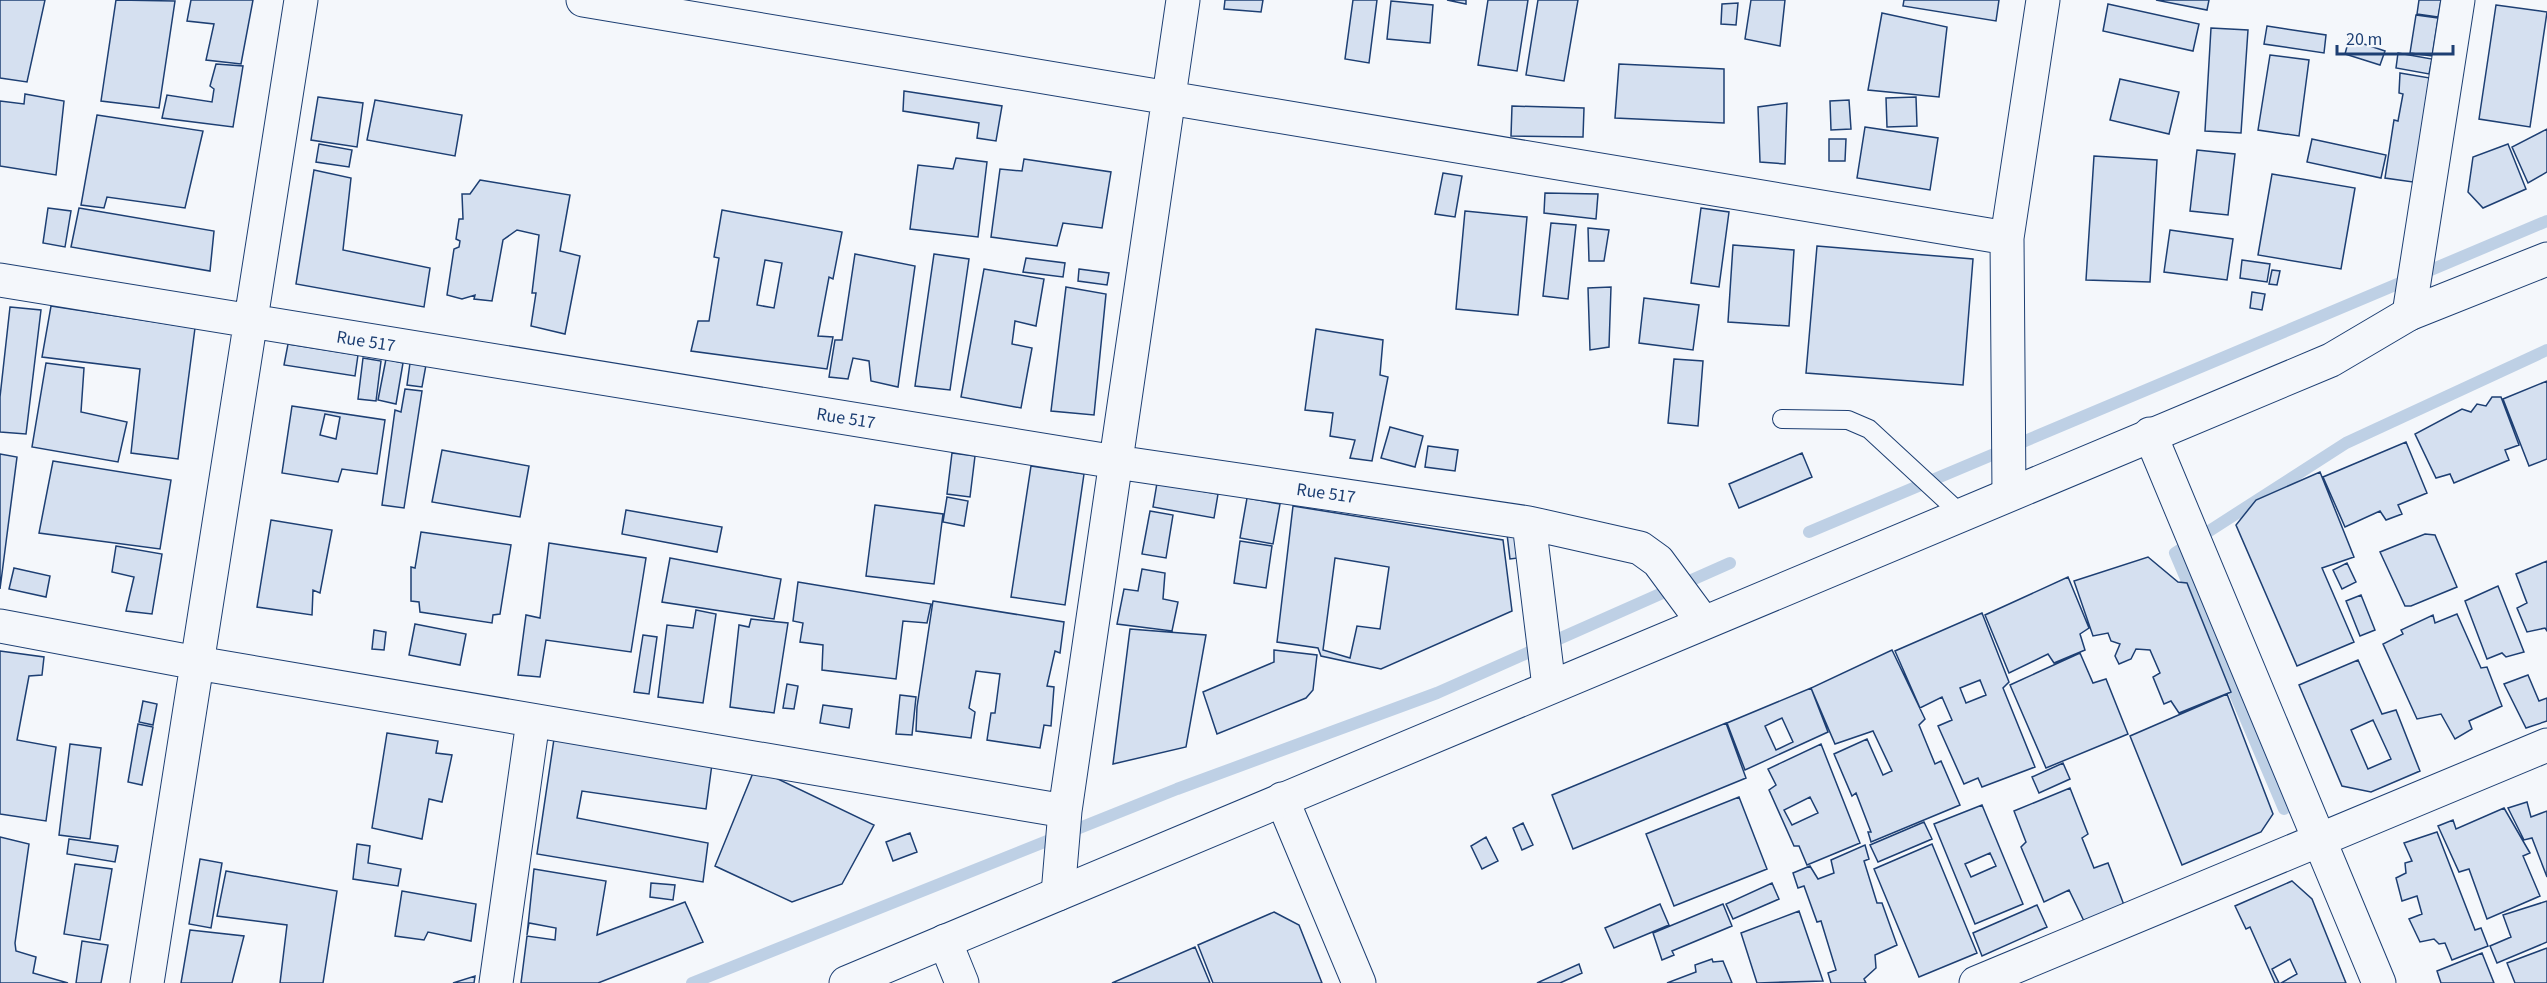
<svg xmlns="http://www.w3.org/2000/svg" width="2547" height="983" font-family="'Source Sans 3',sans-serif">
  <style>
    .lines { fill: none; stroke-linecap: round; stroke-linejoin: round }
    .stream { stroke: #bed0e5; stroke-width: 12 }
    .building { fill: #d5e0f0; stroke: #1d3f73; stroke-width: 1.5; fill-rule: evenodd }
    .service-casing { stroke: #1d3f73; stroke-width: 20 }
    .minor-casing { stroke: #1d3f73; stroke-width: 35 }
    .primary-casing { stroke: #1d3f73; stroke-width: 35 }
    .service { stroke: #f4f7fb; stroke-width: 18 }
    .minor { stroke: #f4f7fb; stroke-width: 33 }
    .primary { stroke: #f4f7fb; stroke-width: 33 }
    .labels { text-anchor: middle; stroke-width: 4.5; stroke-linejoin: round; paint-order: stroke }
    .street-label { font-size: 18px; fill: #1d3f73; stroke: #f4f7fb }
  </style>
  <rect width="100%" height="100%" fill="#f4f7fb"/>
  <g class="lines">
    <path class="stream" d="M1809,532L2547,221
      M2284,809L2175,553L2346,443L2547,350
      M692,983L1177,789L1437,693L1730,563"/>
  </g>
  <path class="building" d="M0,0H45L27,82L0,78Z
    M116,0L175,1L159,108L101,101Z
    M191,0H253L241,64L206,60L214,24L187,21Z
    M1225,0H1263L1261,12L1224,9Z
    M1353,0H1377L1369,63L1345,59Z
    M1447,0H1466V4Z
    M1488,0H1528L1517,71L1478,65Z
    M1538,0H1578L1564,81L1526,75Z
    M1751,0H1785L1780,46L1745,39Z
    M1904,0H1999L1996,21L1903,6Z
    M2156,0H2209L2207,10Z
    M2419,0H2441L2438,17L2417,14Z
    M1391,1L1433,5L1430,43L1387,39Z
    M1738,3L1736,25L1721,24L1722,4Z
    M2108,4L2199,24L2193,51L2103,31Z
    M2496,5L2547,12L2530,127L2479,119Z
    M1882,13L1947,27L1939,97L1868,90Z
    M2416,15L2438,18L2432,56L2410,53Z
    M2267,26L2326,35L2324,53L2264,44Z
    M2211,28L2248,30L2241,133L2205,131Z
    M2349,39L2385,51L2380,65L2345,54Z
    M2398,53L2432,59L2429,74L2396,68Z
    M2270,55L2309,60L2299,136L2258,130Z
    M216,64L243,66L233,127L162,118L167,95L212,102L214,89L210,86Z
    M1619,64L1724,69V123L1615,118Z
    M2400,73L2436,79L2420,183L2385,178L2394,120L2398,121L2403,94L2399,93Z
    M2120,79L2179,92L2169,134L2110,120Z
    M904,91L1002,106L996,141L977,138L979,123L903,111Z
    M25,94L64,101L56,175L0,166V101L24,104Z
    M318,97L363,103L357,147L311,140Z
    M1916,97L1917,126L1887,127L1886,98Z
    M375,100L462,115L455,156L367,140Z
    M1849,100L1851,129L1831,130L1830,101Z
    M1787,103L1785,164L1760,162L1758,107Z
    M1512,106L1584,108L1583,137L1511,136Z
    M97,115L203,131L185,208L107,197L104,208L81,205Z
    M1865,127L1938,138L1930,190L1857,178Z
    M2547,129V172L2528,183L2512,147Z
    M1829,139H1846L1845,161H1829Z
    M2312,139L2386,155L2381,178L2307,162Z
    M319,144L352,150L349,167L316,162Z
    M2508,144L2526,189L2483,208L2468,192L2473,157Z
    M2197,150L2235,154L2228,215L2190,211Z
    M2094,156L2157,160L2150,282L2086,280Z
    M956,158L987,162L978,237L910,229L918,165L953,169Z
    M1024,159L1111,172L1102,228L1063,223L1057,246L991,237L1000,169L1022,171Z
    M314,170L351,178L343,250L430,268L424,307L296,284Z
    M1443,173L1462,176L1455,217L1435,214Z
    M2272,174L2355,188L2341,269L2258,255Z
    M480,180L570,195L560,251L580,256L565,334L531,326L536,293H532L539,235L517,230L503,240L492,301L474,299L475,295L462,299L447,295L454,249L459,247L460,241L456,239L459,219H463L462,194H470Z
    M1545,193L1598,194L1596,219L1544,213Z
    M48,208L71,211L65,247L43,243Z
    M79,208L214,231L210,271L71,247Z
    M1701,208L1729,212L1719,287L1691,283Z
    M722,210L842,232L833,279L829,277L818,336L833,337L827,369L691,351L698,321H709L719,258L714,257ZM765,260L782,263L774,308L757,305Z
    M1465,211L1527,217L1518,315L1456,309Z
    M1551,223L1576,225L1568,299L1543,296Z
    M1588,228L1609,230L1604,261H1589Z
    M2170,230L2233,239L2227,280L2164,272Z
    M1733,245L1794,250L1789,326L1728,322Z
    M1817,246L1973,259L1963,385L1806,373Z
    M855,254L915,266L898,387L871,381L869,361L853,358L848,379L829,377L835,340H842Z
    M934,254L969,259L950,390L915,386Z
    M1026,258L1065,263L1063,277L1023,272Z
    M2242,260L2270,264L2267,282L2240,278Z
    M984,269L1044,279L1036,326L1015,321L1012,344L1032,348L1021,408L961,397Z
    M1079,269L1109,273L1107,285L1078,281Z
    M2272,270L2280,271L2277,285L2269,284Z
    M1066,287L1106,294L1094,415L1051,411Z
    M1611,287L1609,347L1590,350L1588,288Z
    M2252,292L2265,294L2262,310L2250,308Z
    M1644,298L1699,305L1693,350L1639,343Z
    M51,306L195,328L178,459L131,453L140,369L42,357Z
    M10,307L41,310L26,434L0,432V397Z
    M1316,329L1383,340L1380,375L1388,377L1372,461L1350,458L1355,440L1330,436L1333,413L1305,410Z
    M288,344L358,355L355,376L284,365Z
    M363,358L381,361L376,401L358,399Z
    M386,359L403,363L396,404L378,400Z
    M1674,359L1703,361L1698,426L1668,423Z
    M46,363L84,368L81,412L127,422L118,462L32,447Z
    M410,363L426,365L422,387L407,385Z
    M2547,381V459L2529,466L2503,399Z
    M405,389L422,391L404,508L382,505L395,410L401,412Z
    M2492,397H2501L2519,445L2505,450L2509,460L2454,483L2450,474L2436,478L2415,434L2462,409L2471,412L2477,404L2486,406Z
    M292,406L385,420L377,474L342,469L338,482L282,473ZM325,414L340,417L336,439L320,435Z
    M1390,427L1423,436L1415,467L1381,458Z
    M2406,442L2427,493L2398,505L2402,514L2386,520L2380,511L2345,527L2323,477Z
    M1428,446L1458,450L1455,471L1425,467Z
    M442,450L529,466L520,517L432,502Z
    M952,453L975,456L970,497L947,494Z
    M1802,453L1812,477L1739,508L1729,484Z
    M0,454L17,457L0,589Z
    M53,461L171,480L160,549L39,533Z
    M1031,466L1084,474L1065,605L1011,597Z
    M2320,472L2354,557L2322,568L2354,642L2297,666L2236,525L2256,500Z
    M1157,483L1218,494L1214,518L1153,507Z
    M947,497L968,501L964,526L943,522Z
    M1247,498L1280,504L1273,544L1240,538Z
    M875,505L943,514L934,584L866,576Z
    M1293,506L1503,540L1512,611L1381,669L1321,656L1318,648L1277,642ZM1335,558L1389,567L1380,629L1357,626L1350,658L1323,650Z
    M626,510L722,527L717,552L622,534Z
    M1150,511L1173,515L1166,558L1142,554Z
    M271,520L332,530L320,593L313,590L312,615L257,607Z
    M421,532L511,545L500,614L493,615L492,623L420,612L419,602L411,601V567L415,568Z
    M1523,532L1526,557L1510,559L1507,534Z
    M2425,534L2435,535L2457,587L2411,606H2405L2380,552Z
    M1240,541L1272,546L1266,588L1234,583Z
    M549,543L646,558L631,652L546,640L540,677L518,675L526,615L540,618Z
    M116,546L162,554L152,614L126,611L134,577L112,572Z
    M2148,557L2178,582L2187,583L2231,692L2179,713L2171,701L2164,704L2153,677L2160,673L2150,650L2136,649L2131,659L2119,664L2115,656L2120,644L2111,641L2108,633L2093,636L2074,581Z
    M670,558L781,579L774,619L662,602Z
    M2547,561V631L2545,628L2527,632L2517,608L2527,603L2516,574Z
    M2347,563L2356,582L2342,589L2333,570Z
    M14,568L50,576L46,597L9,589Z
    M1142,569L1165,573L1163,599L1178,602L1172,631L1117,624L1124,589L1138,591Z
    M2068,577L2089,628L2080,634L2085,650L2054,663L2048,654L2009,673L1985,615Z
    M798,582L931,604L927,623L903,621L896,679L822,670L823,645L800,642L803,623L793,621Z
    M2498,586L2524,652L2506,657L2502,653L2487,659L2465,601Z
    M2361,595L2375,630L2360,636L2346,601Z
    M933,601L1064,622L1060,653L1055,651L1047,686L1054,687L1051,726L1044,725L1040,748L987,740L991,713H995L1000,674L976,671L969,708L975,712L971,738L916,731L917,707Z
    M696,610L716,614L703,703L658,697L667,625L693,628Z
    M1982,613L2009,682L2003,688L2035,767L1982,787L1978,778L1964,784L1938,726L1952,720L1942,697L1920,708L1895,651ZM1980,680L1986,695L1966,703L1960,688Z
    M2457,614L2481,668L2487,667L2502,706L2469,721L2472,729L2455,739L2441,714L2417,719L2383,644L2403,634L2401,630L2433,615L2435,623Z
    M751,619L788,623L774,713L730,707L739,625L749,627Z
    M415,624L466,634L460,665L409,655Z
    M1130,629L1206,635L1186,747L1113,764Z
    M374,630L386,632L384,650L372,649Z
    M643,635L657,637L649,694L634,692Z
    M1274,650L1317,655L1313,690L1306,698L1217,734L1203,692L1274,662Z
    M1892,650L1925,719L1919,725L1935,764L1941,761L1960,805L1871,842L1868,832H1871L1856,793L1852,796L1834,754L1867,739L1883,775L1892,771L1873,731L1835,744L1811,688Z
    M0,651L44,657L42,675L29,676L17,740L56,747L46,821L0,814Z
    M2080,653L2093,683L2106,679L2128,734L2046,768L2010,685Z
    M2358,660L2382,714L2396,710L2420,771L2371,792L2342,786L2299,685ZM2373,720L2391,759L2368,769L2351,730Z
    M2528,675L2539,701L2547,698V721L2526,728L2504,684Z
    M787,684L798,686L794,709L783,708Z
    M1811,688L1828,732L1745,770L1727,723ZM1782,718L1793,742L1776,750L1765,726Z
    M2227,694L2273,814L2261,832L2182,865L2130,736Z
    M900,695L916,697L912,735L896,734Z
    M143,701L157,704L153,725L139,722Z
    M823,705L852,709L849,728L820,723Z
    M1726,723L1746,778L1573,849L1552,795Z
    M138,724L153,727L142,785L128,782Z
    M387,733L438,741L436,753L452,755L442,802L429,799L422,839L372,828Z
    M554,739L712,764L706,809L582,791L577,818L708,843L703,882L537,854Z
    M70,744L101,748L90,839L59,835Z
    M1821,744L1860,843L1807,865L1799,846H1794L1769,790L1776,785L1768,769ZM1810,797L1818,813L1792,825L1784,810Z
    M2063,763L2070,779L2039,793L2032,777Z
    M755,768L874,825L842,884L792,902L715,866Z
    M2070,788L2088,834L2082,838L2094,868L2108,863L2124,905L2084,921L2069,890L2044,902L2021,847L2026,842L2014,811Z
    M1739,797L1767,869L1674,906L1646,834Z
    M2527,802L2531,817L2547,811V877L2532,838L2524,840L2508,808Z
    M1982,805L2023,904L1975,924L1934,824ZM1990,853L1996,866L1971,877L1965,864Z
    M2504,808L2530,853L2523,856L2540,896L2487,919L2469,869L2459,872L2438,826L2453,820L2456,829Z
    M1924,822L1932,839L1878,862L1870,845Z
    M1523,823L1533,845L1522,850L1513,828Z
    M2437,832L2475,930L2481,928L2488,946L2452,960L2445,943L2439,944L2434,939L2420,942L2409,919L2422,914L2417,896L2402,901L2396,878L2406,873L2405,863L2412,861L2404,843Z
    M910,833L917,852L893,861L886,842Z
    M0,837L29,844L15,943L16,951L36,957L33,973L68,983H0Z
    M1486,837L1498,861L1482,869L1471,846Z
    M69,839L118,846L115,862L67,854Z
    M357,844L370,846L368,863L401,869L398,886L353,879Z
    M1932,844L1977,953L1919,977L1874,869Z
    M1865,845L1869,859L1864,861L1877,903H1882L1897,945L1875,955L1876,968L1864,979L1866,983H1831L1828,973L1836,970L1821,921L1817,922L1804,886L1798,888L1793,873L1810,866L1818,879L1834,873L1831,860Z
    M200,859L222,863L211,928L189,924Z
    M75,864L112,869L100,940L64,934Z
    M534,869L606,881L597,935L685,902L703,942L598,983H521L527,936L555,940L556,928L529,923L527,935Z
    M226,871L337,891L323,983H280L287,925L217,916Z
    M2292,881L2312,899L2346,983H2281L2297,974L2290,959L2272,969L2279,983H2275L2250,927L2246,929L2235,906Z
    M651,883L675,885L673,900L650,897Z
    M1772,883L1779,899L1733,919L1726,904Z
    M402,891L476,904L471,941L428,932L424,940L395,936Z
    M2547,901V942L2497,963L2490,946L2511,937L2503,915Z
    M1660,904L1669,925L1614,948L1605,928Z
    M1723,904L1732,926L1672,951L1674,955L1662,960L1653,933Z
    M2037,905L2047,927L1982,956L1973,933Z
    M1799,911L1823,981L1757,983L1741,933Z
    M1274,912L1299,925L1322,983H1213L1198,945Z
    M190,930L244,936L232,983H181Z
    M82,941L108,945L101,983H76Z
    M1195,947L1210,983H1112Z
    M2547,948V983H2515L2507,963Z
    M2482,953L2494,983H2441L2437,971Z
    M1712,959L1713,962L1723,961L1732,983H1667L1696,972L1695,965Z
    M1579,964L1582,973L1560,983H1537Z
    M475,976L474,983H453Z"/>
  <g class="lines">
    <defs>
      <path id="service" d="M1782,419L1848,420L1869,429L1961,514"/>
      <path id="minor" d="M583,0L2007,238
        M0,280L1116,462L1529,523L1549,687
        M2409,314L2458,0
        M2150,434L2379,983
        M2009,494L2007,238L2043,0
        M1529,523L1640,548L1658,561L1703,622
        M0,626L197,663L1065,811
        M1282,799L1359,983
        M1058,894L1065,811L1183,0
        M945,941L962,983
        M147,983L301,0
        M496,983L533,721
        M1976,983L2547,745"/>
      <path id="primary" d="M846,983L2331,360L2409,314L2547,259"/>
    </defs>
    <use href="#service" class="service-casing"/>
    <use href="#minor" class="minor-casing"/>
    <use href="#primary" class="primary-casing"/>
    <use href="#service" class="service"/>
    <use href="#minor" class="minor"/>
    <use href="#primary" class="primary"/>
  </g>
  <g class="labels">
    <g class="street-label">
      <text transform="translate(366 341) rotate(9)" y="6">Rue 517</text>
      <text transform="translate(846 418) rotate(9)" y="6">Rue 517</text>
      <text transform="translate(1326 493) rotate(8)" y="6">Rue 517</text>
    </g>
  </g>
  <path d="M2337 45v9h116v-9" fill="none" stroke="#1d3f73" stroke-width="3"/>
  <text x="2346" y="45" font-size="18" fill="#1d3f73" stroke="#f4f7fb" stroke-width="4.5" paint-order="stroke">20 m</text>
</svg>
